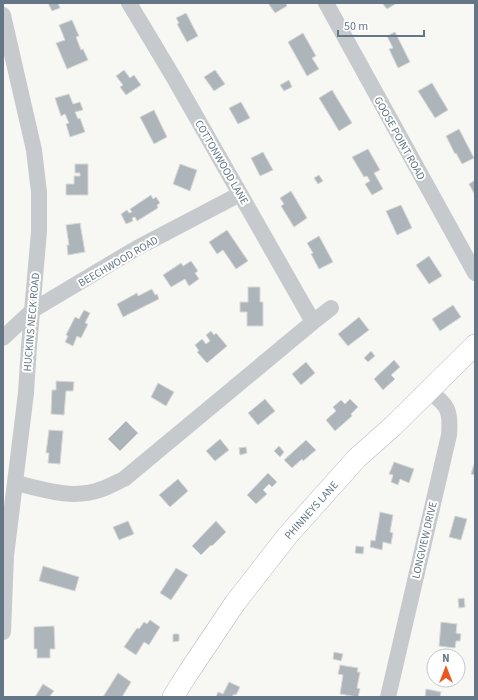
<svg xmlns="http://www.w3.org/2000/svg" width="478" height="700" font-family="'Source Sans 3',sans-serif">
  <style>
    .building { fill: #adb5bb; stroke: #d8d9d6 }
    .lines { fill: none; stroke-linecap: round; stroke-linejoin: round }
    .major-casing { stroke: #b7bbbf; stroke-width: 22 }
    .minor { stroke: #c7cacd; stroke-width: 16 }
    .major { stroke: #fff; stroke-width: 21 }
    .labels { text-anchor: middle; stroke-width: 4; stroke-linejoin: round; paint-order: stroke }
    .street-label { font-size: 11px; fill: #657686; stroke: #fff }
  </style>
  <rect width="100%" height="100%" fill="#f7f7f4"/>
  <path class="building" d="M48,3H58L60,8L52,11Z
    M268,3H286L287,6L275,13Z
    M382,3H397L387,9Z
    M186,13L198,36L187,42L177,24L179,23L176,18Z
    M72,20L79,36L76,37L81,50L83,49L88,60L67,69L56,43L65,40L59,25Z
    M395,32L410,62L398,68L389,49L393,48L387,36Z
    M303,33L316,56L312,58L319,69L307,76L288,42Z
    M124,70L130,78L134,75L141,85L126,95L120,87L123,85L116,76Z
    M215,70L225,84L214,91L204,77Z
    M289,80L292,87L284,91L280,85Z
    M432,83L448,110L435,118L418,91Z
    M332,90L352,123L339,131L319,98Z
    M69,94L73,104L80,102L83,110L75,112L78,119L80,118L85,132L70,137L66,124L69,123L65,114L61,116L55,98Z
    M241,102L250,118L238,124L229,108Z
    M154,110L167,137L154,144L140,117Z
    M459,129L474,158L462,164L456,153L455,154L446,136Z
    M368,149L380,170L374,173L383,189L372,195L365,184L370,181L367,176L364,177L352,157Z
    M263,152L273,170L260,176L251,158Z
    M75,164H88V195H66V184H74V176H80V173H75Z
    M180,164L197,170L190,191L173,184Z
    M319,175L323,181L318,184L314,178Z
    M475,180V195L469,184Z
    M291,191L307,218L294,227L281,206L284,204L280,198Z
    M151,195L153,199L156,197L160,203L157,205L158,208L137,221L135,217L132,218L133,221L126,224L121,214L127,210L129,213L132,212L130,209Z
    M401,205L412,228L397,235L386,211Z
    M80,223L85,252L68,255L67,245H69L66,225Z
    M227,230L248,261L236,269L223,250L217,254L209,242Z
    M319,236L333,262L319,269L311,254L313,253L307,243Z
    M429,256L442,276L429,284L416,265Z
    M191,261L198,271L195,273L199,279L189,286L185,279L171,287L163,275L181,263L183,266Z
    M248,287H260V302H263V326H247V312H240V302H248Z
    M152,289L155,295L157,294L159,299L123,317L117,304L137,293L138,296Z
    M453,305L461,317L440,331L432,319Z
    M84,310L90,313L85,323L88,324L81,338L77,336L73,346L65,342L68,336L66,335L75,317L79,319Z
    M359,317L369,330L348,346L338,334Z
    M211,331L214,335L216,333L227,346L207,363L197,352L199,351L195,345L202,339L206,344L210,341L206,335Z
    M371,351L375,356L368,362L364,358Z
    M394,360L400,367L391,375L395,379L383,390L374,379Z
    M306,362L315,373L301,385L292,374Z
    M56,381L74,382L73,391H66L64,415L51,414L52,390H56Z
    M158,383L174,392L166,406L151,397Z
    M265,399L275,411L258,425L248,413Z
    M350,399L358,407L351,414L352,416L335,431L326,420L336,411L333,407L341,400L345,404Z
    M126,421L138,433L120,451L108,439Z
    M49,430L63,431L60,464L48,463L49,453H46Z
    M220,439L229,450L215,461L206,451Z
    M306,440L316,450L303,461L302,459L292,468L284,460Z
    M279,446L284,452L280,457L274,451Z
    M246,447L247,453L240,455L239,448Z
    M475,461V475L471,474Z
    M394,462L414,469L409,483L400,479L398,485L391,482L393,475L389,474Z
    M268,473L277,482L272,487L269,484L263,490L267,494L256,504L247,495Z
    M178,479L188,491L170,507L159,495Z
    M380,512L393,515L390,532L393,533L391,544L383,542L382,550L370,547L371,540L375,541Z
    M455,516L467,519L461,540L449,537Z
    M128,521L134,534L119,540L113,527Z
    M216,521L226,532L212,546L211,545L201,555L192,546Z
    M356,546L364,547L363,554L355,553Z
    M43,566L79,577L75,591L39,581Z
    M176,568L188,575L171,600L160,593Z
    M464,598L465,607L459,608L458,599Z
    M150,620L160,627L149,645L144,642L136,655L124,647L137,628L139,629L144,622L147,624Z
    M441,622L457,624L456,633L461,634L460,641H456L455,648L439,646Z
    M54,626L55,649H50V658H37V649H34V627Z
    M173,634H179V641L173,642Z
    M334,652L343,654L341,661L333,659Z
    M340,665L358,668L357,672H360L357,688L360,689L358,697L340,694L343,675L338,674Z
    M118,673L131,682L122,697H103Z
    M229,682L240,687L236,695L234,694L232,697H216L218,692L223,694Z
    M43,684L54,691L49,697H35Z
    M426,689L441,692L440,697H425Z"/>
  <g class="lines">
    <defs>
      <path id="major" d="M173,697L188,673L235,603L288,535L357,458L393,426L475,345"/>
    </defs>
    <use href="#major" class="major-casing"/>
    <path class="minor" d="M326,3L475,273
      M3,15L34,150L39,192V232L29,346L26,393L6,556L3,632
      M313,322L331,308
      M3,338L33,310L137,248L240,194
      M16,483C44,490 74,500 102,489C109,487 117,482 124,479L313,322L174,78L129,3
      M388,697L449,435C451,409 448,406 428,390"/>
    <use href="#major" class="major"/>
  </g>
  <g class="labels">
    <g class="street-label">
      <text transform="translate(400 138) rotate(61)" y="4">GOOSE POINT ROAD</text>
      <text transform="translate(222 162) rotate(60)" y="4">COTTONWOOD LANE</text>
      <text transform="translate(118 261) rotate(-30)" y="4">BEECHWOOD ROAD</text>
      <text transform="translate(31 322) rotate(-85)" y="4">HUCKINS NECK ROAD</text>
      <text transform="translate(311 510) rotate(-48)" y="4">PHINNEYS LANE</text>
      <text transform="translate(424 540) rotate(-77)" y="4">LONGVIEW DRIVE</text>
    </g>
  </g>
  <rect width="478" height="700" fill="none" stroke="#657686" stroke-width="8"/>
  <g transform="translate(446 668)"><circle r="19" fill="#ffffff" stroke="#c1c8cf"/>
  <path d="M0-3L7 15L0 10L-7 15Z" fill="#eb5720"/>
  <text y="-6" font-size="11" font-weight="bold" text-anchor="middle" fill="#657686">N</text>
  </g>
  <path d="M338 30v6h86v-6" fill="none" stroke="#657686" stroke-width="2"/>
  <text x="344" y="30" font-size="12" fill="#657686" stroke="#ffffff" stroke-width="3" paint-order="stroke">50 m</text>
</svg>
